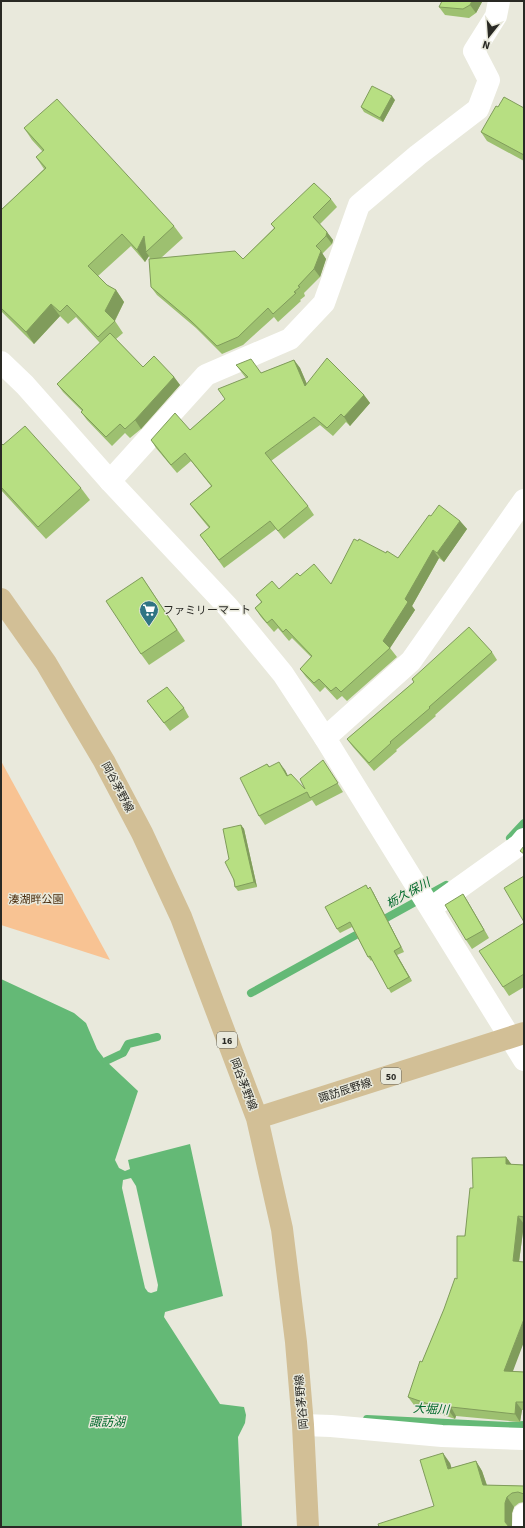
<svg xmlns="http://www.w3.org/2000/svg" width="525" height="1528" font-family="'Source Sans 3','Noto Sans JP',sans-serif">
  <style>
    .green { fill: #f8c393 }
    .water { fill: #64b976 }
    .pier { fill: #e9e9dc }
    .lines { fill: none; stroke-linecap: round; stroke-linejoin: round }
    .stream { stroke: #64b976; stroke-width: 8 }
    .street { stroke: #fff; stroke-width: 22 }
    .secondary { stroke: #fff; stroke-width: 22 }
    .primary { stroke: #d2bf96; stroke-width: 22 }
    .wall { fill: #9dc070 }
    .shaded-wall { fill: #809c5b }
    .building { fill: #b7df82; stroke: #809c5b }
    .labels { text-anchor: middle; stroke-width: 3; stroke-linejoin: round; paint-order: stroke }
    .shield { fill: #e9e9dc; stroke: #63635b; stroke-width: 1 }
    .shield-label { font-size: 10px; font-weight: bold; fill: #292924 }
    .poi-label { font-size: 11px; fill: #292924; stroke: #e9e9dc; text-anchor: start }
    .street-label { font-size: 11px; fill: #292924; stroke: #e9e9dc }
    .park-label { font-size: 11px; fill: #4c2e0e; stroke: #e9e9dc }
    .water-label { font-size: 12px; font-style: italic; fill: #02692c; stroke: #e9e9dc }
  </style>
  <rect width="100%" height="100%" fill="#e9e9dc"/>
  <path class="green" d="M1,761L110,960L1,925Z"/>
  <path class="water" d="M1,979L74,1013L86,1023L97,1049L106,1061L138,1091L115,1160L119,1168L125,1171L130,1169L128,1160L190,1144L223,1296L165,1312L164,1317L220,1404L244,1407L246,1415L245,1423L238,1437L242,1527H1Z"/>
  <path class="pier" d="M131,1178L136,1186L158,1285L157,1291L151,1293L148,1292L145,1288L122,1188L123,1180Z"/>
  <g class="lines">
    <path class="stream" d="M510,838L524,823
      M379,922L446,885
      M251,993L365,930
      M106,1061L123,1053L128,1044L157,1037
      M367,1419L508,1426L524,1425"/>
    <path class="street" d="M110,481L206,375L290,339L324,303L359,205L418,155L478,109L489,80L474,51L496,16L499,1
      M325,738L411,661L524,500
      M431,908L519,845L524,839
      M303,1425L331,1426L442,1436L524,1439"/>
    <path class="secondary" d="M1,362L25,385L110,481L228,607L283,674L325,738L524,1060
      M523,1527L524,1514"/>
    <path class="primary" d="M1,599L46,663L104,761L142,833L181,917L257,1118L282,1229L296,1342L303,1425L308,1527
      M257,1118L524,1033"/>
  </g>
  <path class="wall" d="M442,1H481L482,2L476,13L469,18L445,15L439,7Z
    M395,100L383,122L364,112L361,107Z
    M498,107L524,108V161L487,141L481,132Z
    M24,128L174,226L183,238L161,258L243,259L274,228L271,224L331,199L337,207L320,224L333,240L332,244L322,254L326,259L320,277L304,293L305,296L300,300L301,301L278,322L274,317L243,345L222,354L196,328L157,295L151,287L150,259L149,256L145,262L131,246L98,276L107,285L116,290L124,302L115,321L123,333L116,339L143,367L174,377L180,385L141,429L130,438L125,433L112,446L87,420L81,412L82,411L63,392L57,384L100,343L76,317L68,324L60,316L34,344L1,311V210L44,169L36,157L43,152L32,140Z
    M294,360L300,368L307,384L364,395L370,403L350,426L346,422L333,436L320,425L271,461L308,506L314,515L284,539L276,529L224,568L200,535L209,528L196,512L190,504L211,486L191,461L177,473L156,448L151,440L190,430L225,399L246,378L242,373L236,365L261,373Z
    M1,443L3,445L81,488L90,500L46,539L1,490Z
    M431,516L460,521L467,529L444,562L439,558L412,606L415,610L390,648L397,657L347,701L342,696L337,700L325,687L320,692L306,677L300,669L311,657L292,638L289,641L278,628L274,632L261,617L255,608L261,602L256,595L279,589L300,576L331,584L386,553L398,558Z
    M142,577L185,641L149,665L141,654Z
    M492,652L497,660L435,715L436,716L396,750L397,751L374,771L353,747L347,739L414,682L412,679Z
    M147,701L184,708L189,717L170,731Z
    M323,760L343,792L316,806L312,800L265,825L259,816L267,764L270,767L285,770L288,776L305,789Z
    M241,825L244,829L257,887L238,891L235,887L229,859Z
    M368,889L373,892L404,952L397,955L412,981L391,993L372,960L371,961L368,957L352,927L340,933L337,929Z
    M463,894L468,902L489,938L472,949L466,940Z
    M524,923V987L509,996L503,987Z
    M506,1157L511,1164L524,1165V1224L519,1262L513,1371L524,1372V1410H522L520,1422L456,1416L455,1419L414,1405L408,1397L422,1362L457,1279L473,1188Z
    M476,1461L482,1471L487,1485L524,1486V1502L519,1503L514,1507L512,1513L434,1506L450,1463L451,1468Z"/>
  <path class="shaded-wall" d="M472,1H481L482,2L476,13L470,5Z
    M392,96L395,100L383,122L380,118Z
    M327,232L333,240L332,244L326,236Z
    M144,236L146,252L149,256L145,262L137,250Z
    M321,251L326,259L320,277L314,269Z
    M116,290L124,302L114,322L105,311Z
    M51,304L60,316L34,344L26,332Z
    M294,360L300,368L311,394L305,386Z
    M174,377L180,385L141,429L135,420Z
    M364,395L370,403L350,426L344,417Z
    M460,521L467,529L444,562L437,553Z
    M433,550L439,558L412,606L415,610L390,648L383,641L405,599Z
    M279,762L285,770L292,784L287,776Z
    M241,825L244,829L257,887L254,882Z
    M370,887L373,892L404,952L401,947Z
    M463,894L468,902L489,938L484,930Z
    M394,951L397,955L412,981L409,977Z
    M506,1157L512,1165L506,1164Z
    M518,1216L524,1224L518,1269L513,1261Z
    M524,1319V1342L510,1379L504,1371Z
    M516,1402L522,1410L520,1422L515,1414Z
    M451,1407L456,1416L455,1419L449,1411Z
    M443,1453L450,1463L455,1479L448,1469Z
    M476,1461L482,1471L490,1495L483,1485Z
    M507,1497L514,1507L512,1513V1527H508L505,1522V1503Z"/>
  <path class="building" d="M442,1H472L470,5L463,9L439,7Z
    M372,86L392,96L380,118L361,107Z
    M504,97L524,108V155L481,132L496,106L498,107Z
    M57,99L174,226L146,252L144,236L137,250L122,234L88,266L107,285L116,290L105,311L115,321L98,337L67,305L60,312L51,304L26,332L1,308V210L46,168L36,157L44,150L24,128Z
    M314,183L331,199L313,217L327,232L326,236L316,246L321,251L314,269L298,286L300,287L294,292L296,293L273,314L268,308L238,337L217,346L190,320L151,287L149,259L235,251L243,259L275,228L271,224Z
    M110,333L143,367L154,356L174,377L135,420L125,429L120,424L106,437L81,412L83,410L57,384Z
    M327,358L364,395L344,417L341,414L327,428L314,417L265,453L308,506L278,531L270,521L219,560L200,535L210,527L190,504L212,486L185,453L171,465L151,440L175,413L190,430L225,399L218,389L248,377L236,365L251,359L261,373L294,360L305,386Z
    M25,426L81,488L38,527L1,487V443L3,445Z
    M439,505L460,521L437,553L433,550L405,599L408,602L383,641L390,648L341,692L336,687L331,691L319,679L314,683L300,669L312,656L286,629L283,632L272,619L267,623L255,608L262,602L256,595L272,581L279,589L297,573L300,576L314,564L331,584L354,539L358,541L359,539L386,553L387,551L398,558L429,515L431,516Z
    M142,577L177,630L141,654L106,601Z
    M469,627L492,652L429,707L430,708L390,742L391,743L369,763L347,739L414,682L412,679Z
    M167,687L184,708L164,723L147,701Z
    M323,760L338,783L310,798L307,792L259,816L240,778L267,764L269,767L279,762L287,776L291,774L305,789L300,779Z
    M241,825L254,882L235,887L234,880L225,862L229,859L223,829Z
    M524,846V854L520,851Z
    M524,876V922L504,888Z
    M366,885L368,889L370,887L401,947L394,951L409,977L388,989L370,956L368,957L350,922L337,929L325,907Z
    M463,894L484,930L466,940L445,905Z
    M524,923V974L503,987L479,951Z
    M506,1157V1164L524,1165V1217L518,1216L513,1261L524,1262V1319L504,1371L524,1372V1402H516L515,1414L451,1407L449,1411L408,1397L420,1361L422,1362L444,1309L455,1278L457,1279V1236H465L470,1188H473L472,1158Z
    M443,1453L448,1469L476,1461L483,1485L524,1486V1494L518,1492L512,1493L507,1497L505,1503V1522L509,1527H379L378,1524L434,1506L420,1460Z"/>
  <defs>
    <symbol id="supermarket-pin" viewBox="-11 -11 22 30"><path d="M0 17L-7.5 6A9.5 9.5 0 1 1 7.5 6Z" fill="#307584" stroke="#e9e9dc"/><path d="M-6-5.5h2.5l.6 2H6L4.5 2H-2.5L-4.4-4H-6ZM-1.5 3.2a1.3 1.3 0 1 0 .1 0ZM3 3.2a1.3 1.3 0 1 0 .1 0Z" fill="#fff"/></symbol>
  </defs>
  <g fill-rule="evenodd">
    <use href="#supermarket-pin" x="138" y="599" width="22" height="30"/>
  </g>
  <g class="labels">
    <g class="shield">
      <rect x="217" y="1032" width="20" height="16" rx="3"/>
      <rect x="381" y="1068" width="20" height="16" rx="3"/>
    </g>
    <g class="shield-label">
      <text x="227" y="1044">16</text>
      <text x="391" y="1080">50</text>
    </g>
    <g class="poi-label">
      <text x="163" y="614">ファミリーマート</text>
    </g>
    <g class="street-label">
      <text transform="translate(118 787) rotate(62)" y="4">岡谷茅野線</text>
      <text transform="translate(244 1084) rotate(69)" y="4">岡谷茅野線</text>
      <text transform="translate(345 1090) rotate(-18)" y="4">諏訪辰野線</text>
      <text transform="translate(301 1402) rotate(-95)" y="4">岡谷茅野線</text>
    </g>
    <g class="park-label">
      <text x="36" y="903">湊湖畔公園</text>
    </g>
    <g class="water-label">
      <text transform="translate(408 893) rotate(-29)" y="4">栃久保川</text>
      <text transform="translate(431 1409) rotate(3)" y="4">大堀川</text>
      <text x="107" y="1426">諏訪湖</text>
    </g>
  </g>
  <rect width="525" height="1528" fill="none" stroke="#292924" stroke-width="4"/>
  <g transform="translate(489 36) rotate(197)" stroke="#e9e9dc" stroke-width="3" paint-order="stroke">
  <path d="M0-3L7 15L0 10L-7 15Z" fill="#292924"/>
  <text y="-6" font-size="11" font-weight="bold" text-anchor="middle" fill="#292924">N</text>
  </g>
</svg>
